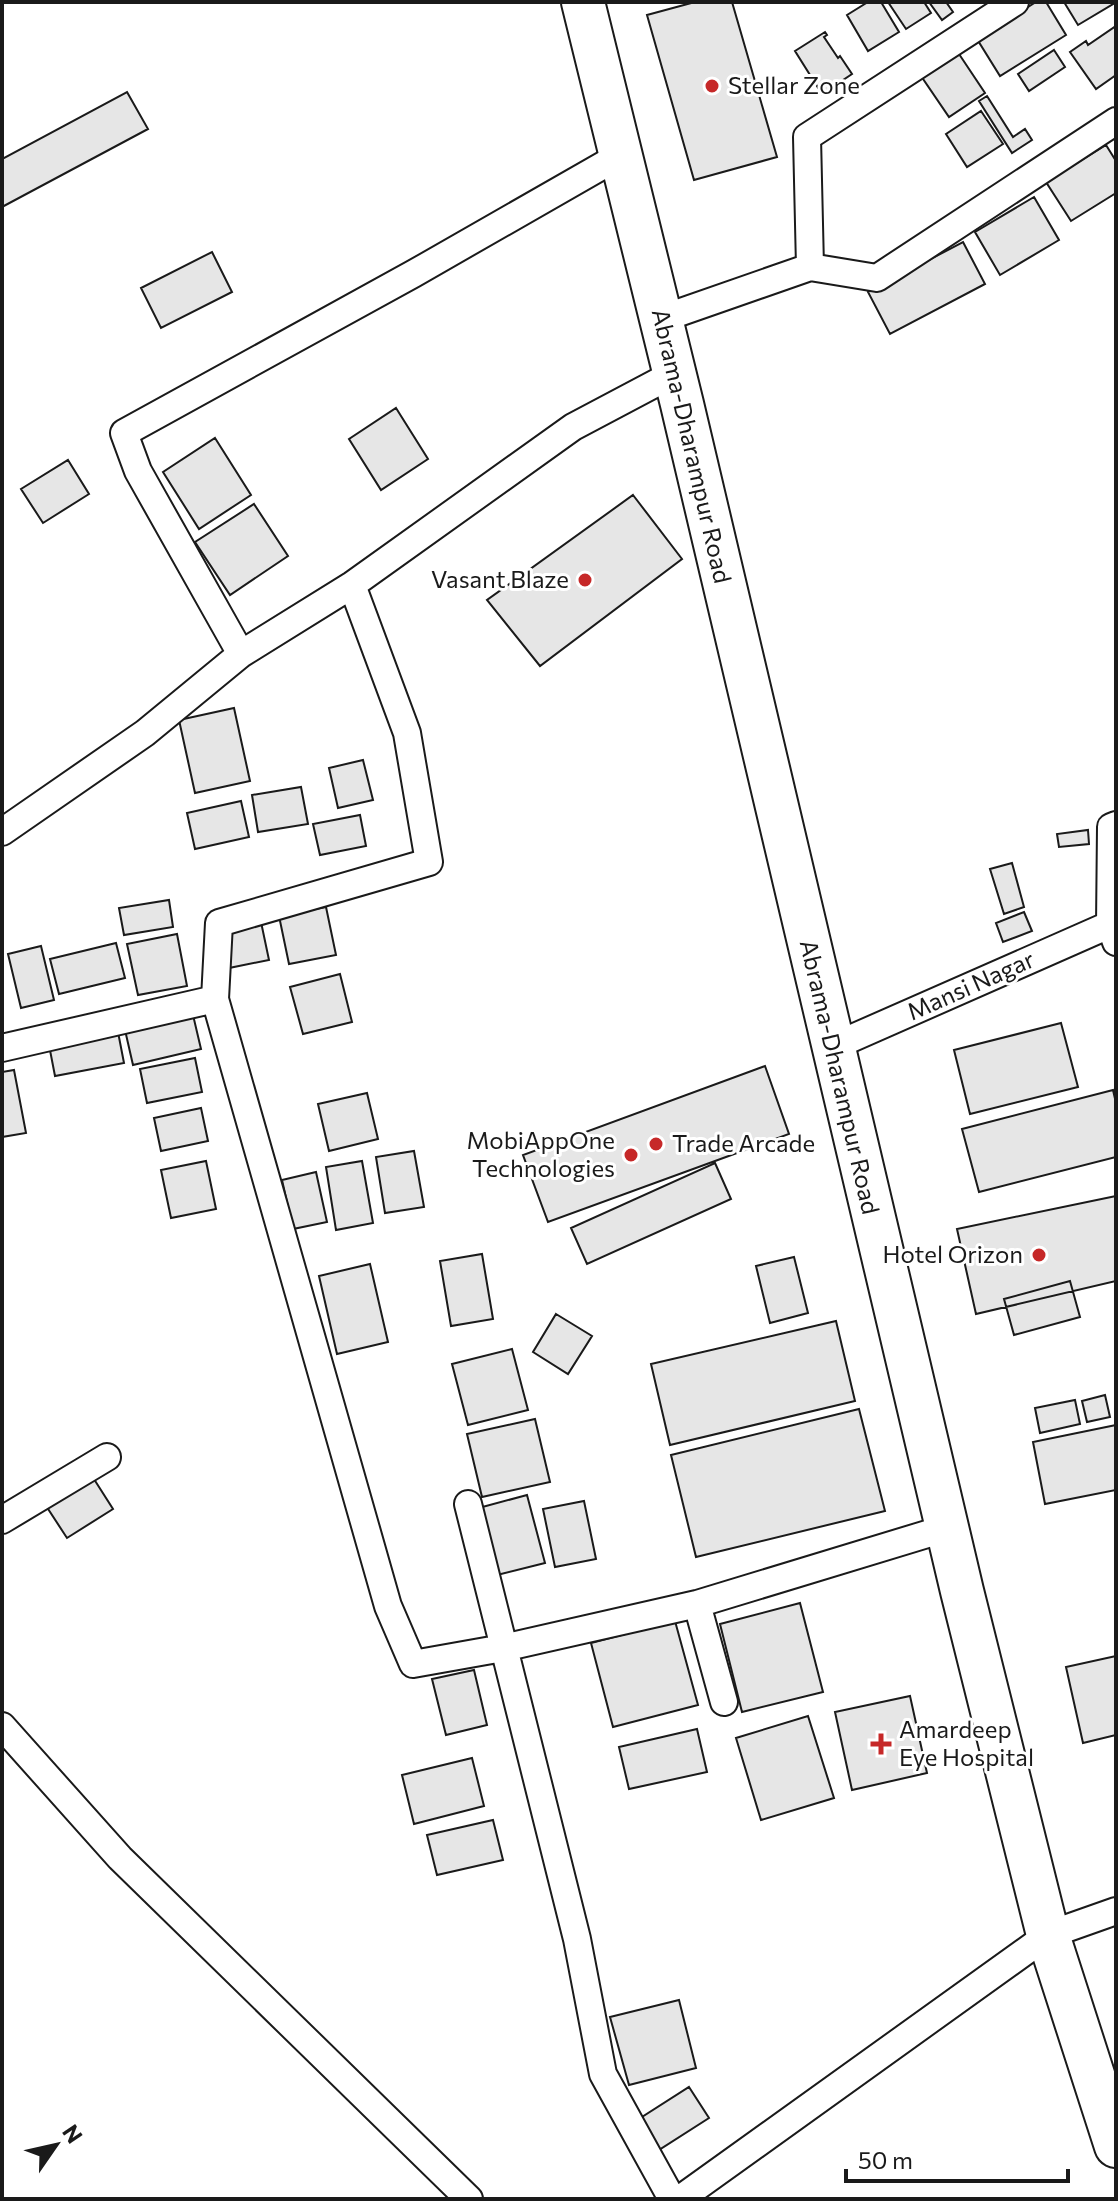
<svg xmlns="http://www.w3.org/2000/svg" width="1118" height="2201" font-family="Commissioner,sans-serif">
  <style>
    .building { fill: #e6e6e6; stroke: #1a1a1a; stroke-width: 2 }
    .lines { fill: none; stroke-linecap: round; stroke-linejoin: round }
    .street-casing { stroke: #1a1a1a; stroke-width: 30 }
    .primary-casing { stroke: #1a1a1a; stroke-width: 46 }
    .street { stroke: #fff; stroke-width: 26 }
    .primary { stroke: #fff; stroke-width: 42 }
    .poi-dot { fill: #c62828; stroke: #fff; stroke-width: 3 }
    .labels { text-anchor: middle; stroke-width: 6; stroke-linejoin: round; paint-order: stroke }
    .poi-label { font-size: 24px; fill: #1a1a1a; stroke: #fff; text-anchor: start }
    .street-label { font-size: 24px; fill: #1a1a1a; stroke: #fff }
  </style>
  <rect width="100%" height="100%" fill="#fff"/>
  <path class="building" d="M695,2H732L777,157L694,180L647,15Z
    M868,2H881L899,32L868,51L847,15Z
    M888,2H924L931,13L906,29Z
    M929,2H946L953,12L942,20Z
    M1036,2H1046L1066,35L1000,76L977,39Z
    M1064,2H1112L1113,4L1078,25Z
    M1116,26V75L1096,89L1070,52L1086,41L1088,45Z
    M825,32L827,35L824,37L838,58L840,56L852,74L822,94L795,51Z
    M955,48L985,93L949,117L919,73Z
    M1054,50L1065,67L1029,91L1018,74Z
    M127,92L148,129L2,207V159Z
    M987,96L1013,137L1025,129L1032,140L1012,153L979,101Z
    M981,111L1003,144L967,167L946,134Z
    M1106,145L1116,161V193L1071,221L1046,182Z
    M1034,197L1059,240L1000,275L975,232Z
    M963,242L985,284L890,334L868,292Z
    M212,252L232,292L161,328L141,288Z
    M396,408L428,459L381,490L349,439Z
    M215,438L251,495L199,529L163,472Z
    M68,460L89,494L43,523L21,489Z
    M633,495L682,559L540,666L487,600Z
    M254,504L288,556L230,595L195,542Z
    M234,708L250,781L195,793L179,720Z
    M363,760L373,800L338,808L329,768Z
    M301,787L308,824L258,832L252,795Z
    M241,801L249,837L195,849L187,813Z
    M360,815L366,846L320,855L313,824Z
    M1088,830L1089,844L1059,847L1057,834Z
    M1012,863L1024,907L1004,914L990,869Z
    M169,900L173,927L124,935L119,908Z
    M326,907L336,955L289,964L279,916Z
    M1024,912L1032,931L1003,942L996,923Z
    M261,922L269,960L229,968L221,930Z
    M177,934L187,986L138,995L127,944Z
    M116,943L125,978L59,994L50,959Z
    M41,946L54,1000L21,1008L8,954Z
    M340,974L352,1022L303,1034L290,987Z
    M193,1015L201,1049L133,1065L125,1030Z
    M1061,1023L1078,1087L970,1114L954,1050Z
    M118,1032L124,1063L55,1076L49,1045Z
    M195,1058L202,1092L147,1103L140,1069Z
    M765,1066L789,1134L548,1222L523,1155Z
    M14,1070L26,1133L2,1137V1072Z
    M1113,1090L1116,1103V1157L979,1192L962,1129Z
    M367,1093L378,1139L329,1151L318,1104Z
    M201,1108L208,1141L161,1151L154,1118Z
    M414,1151L424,1207L385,1213L376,1157Z
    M206,1161L216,1209L171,1218L161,1170Z
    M362,1161L373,1223L336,1230L326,1167Z
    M715,1163L731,1199L587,1264L571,1228Z
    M316,1172L327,1222L293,1229L282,1180Z
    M1116,1196V1281L976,1314L957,1229Z
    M482,1254L493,1319L451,1326L440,1261Z
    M794,1257L808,1313L770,1323L756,1266Z
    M370,1264L388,1342L337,1354L319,1276Z
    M1070,1281L1080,1317L1014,1335L1004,1299Z
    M556,1314L592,1336L568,1374L533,1352Z
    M836,1321L855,1401L670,1445L651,1364Z
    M512,1349L528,1410L468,1425L452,1364Z
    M1105,1395L1110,1417L1087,1422L1082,1401Z
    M1075,1400L1080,1424L1040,1433L1035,1408Z
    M859,1409L885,1511L696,1557L671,1455Z
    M535,1419L550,1482L482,1497L467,1434Z
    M1116,1425V1490L1045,1504L1033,1442Z
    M85,1465L113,1509L67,1538L39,1495Z
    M527,1495L545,1563L493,1576L475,1509Z
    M584,1501L596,1559L555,1567L543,1509Z
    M800,1603L823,1692L742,1712L720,1624Z
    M675,1621L698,1705L613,1727L591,1643Z
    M1116,1656V1735L1083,1743L1066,1667Z
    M474,1670L487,1725L446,1735L432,1679Z
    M910,1696L927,1773L852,1790L835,1712Z
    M808,1716L834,1798L761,1820L736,1738Z
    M697,1729L707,1772L629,1789L619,1747Z
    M472,1758L484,1806L414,1824L402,1775Z
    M493,1820L503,1860L437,1875L427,1835Z
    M679,2000L696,2068L629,2085L610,2017Z
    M689,2087L709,2118L651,2155L631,2124Z"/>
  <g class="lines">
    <defs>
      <path id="street" d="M810,267L807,137L1015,2
        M661,319L810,267L877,278L1116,121
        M352,585L407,733L429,862L219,923L215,999L388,1606L413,1664L503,1648L697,1604L724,1702
        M241,654L138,471L124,433L413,274L621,155
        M1116,825L1111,827L1110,925L1116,942
        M2,832L145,733L241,654L352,585L573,427L675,373
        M832,1047L1116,922
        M2,1048L215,999
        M468,1504L577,1939L603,2074L672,2199
        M2,1520L107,1457
        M697,1604L947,1528
        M2,1726L120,1858L469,2199
        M680,2199L1048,1935L1116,1911"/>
      <path id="primary" d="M583,2L682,404L962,1591L1048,1935L1116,2146"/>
    </defs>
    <use href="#street" class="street-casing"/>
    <use href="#primary" class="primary-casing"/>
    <use href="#street" class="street"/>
    <use href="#primary" class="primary"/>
  </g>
  <g class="poi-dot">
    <circle cx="712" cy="86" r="8"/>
    <circle cx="585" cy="580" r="8"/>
    <circle cx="656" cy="1144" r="8"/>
    <circle cx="631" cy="1155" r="8"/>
    <circle cx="1039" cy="1255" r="8"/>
    <path d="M877 1732h8v8h8v8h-8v8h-8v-8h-8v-8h8z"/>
  </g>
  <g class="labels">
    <g class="poi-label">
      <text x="728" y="94">Stellar Zone</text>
      <text x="569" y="588" text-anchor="end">Vasant Blaze</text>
      <text x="615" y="1149" text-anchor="end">MobiAppOne<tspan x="615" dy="28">Technologies</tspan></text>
      <text x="672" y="1152">Trade Arcade</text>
      <text x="1023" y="1263" text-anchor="end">Hotel Orizon</text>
      <text x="899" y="1738">Amardeep<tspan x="899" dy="28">Eye Hospital</tspan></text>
    </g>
    <g class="street-label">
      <text transform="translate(691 446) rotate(77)" y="8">Abrama-Dharampur Road</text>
      <text transform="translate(971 986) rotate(-24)" y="8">Mansi Nagar</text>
      <text transform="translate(839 1077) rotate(77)" y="8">Abrama-Dharampur Road</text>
    </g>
  </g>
  <rect width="1118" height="2201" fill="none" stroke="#1a1a1a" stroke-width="8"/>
  <g transform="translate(56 2145) rotate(56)" stroke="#ffffff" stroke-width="6" paint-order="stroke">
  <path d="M0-6L14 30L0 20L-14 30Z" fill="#1a1a1a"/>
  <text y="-12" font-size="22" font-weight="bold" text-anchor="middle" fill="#1a1a1a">N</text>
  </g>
  <path d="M846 2169v12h222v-12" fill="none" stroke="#1a1a1a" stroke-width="4"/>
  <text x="858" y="2169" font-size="24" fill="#1a1a1a" stroke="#ffffff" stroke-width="6" paint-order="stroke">50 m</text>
</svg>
